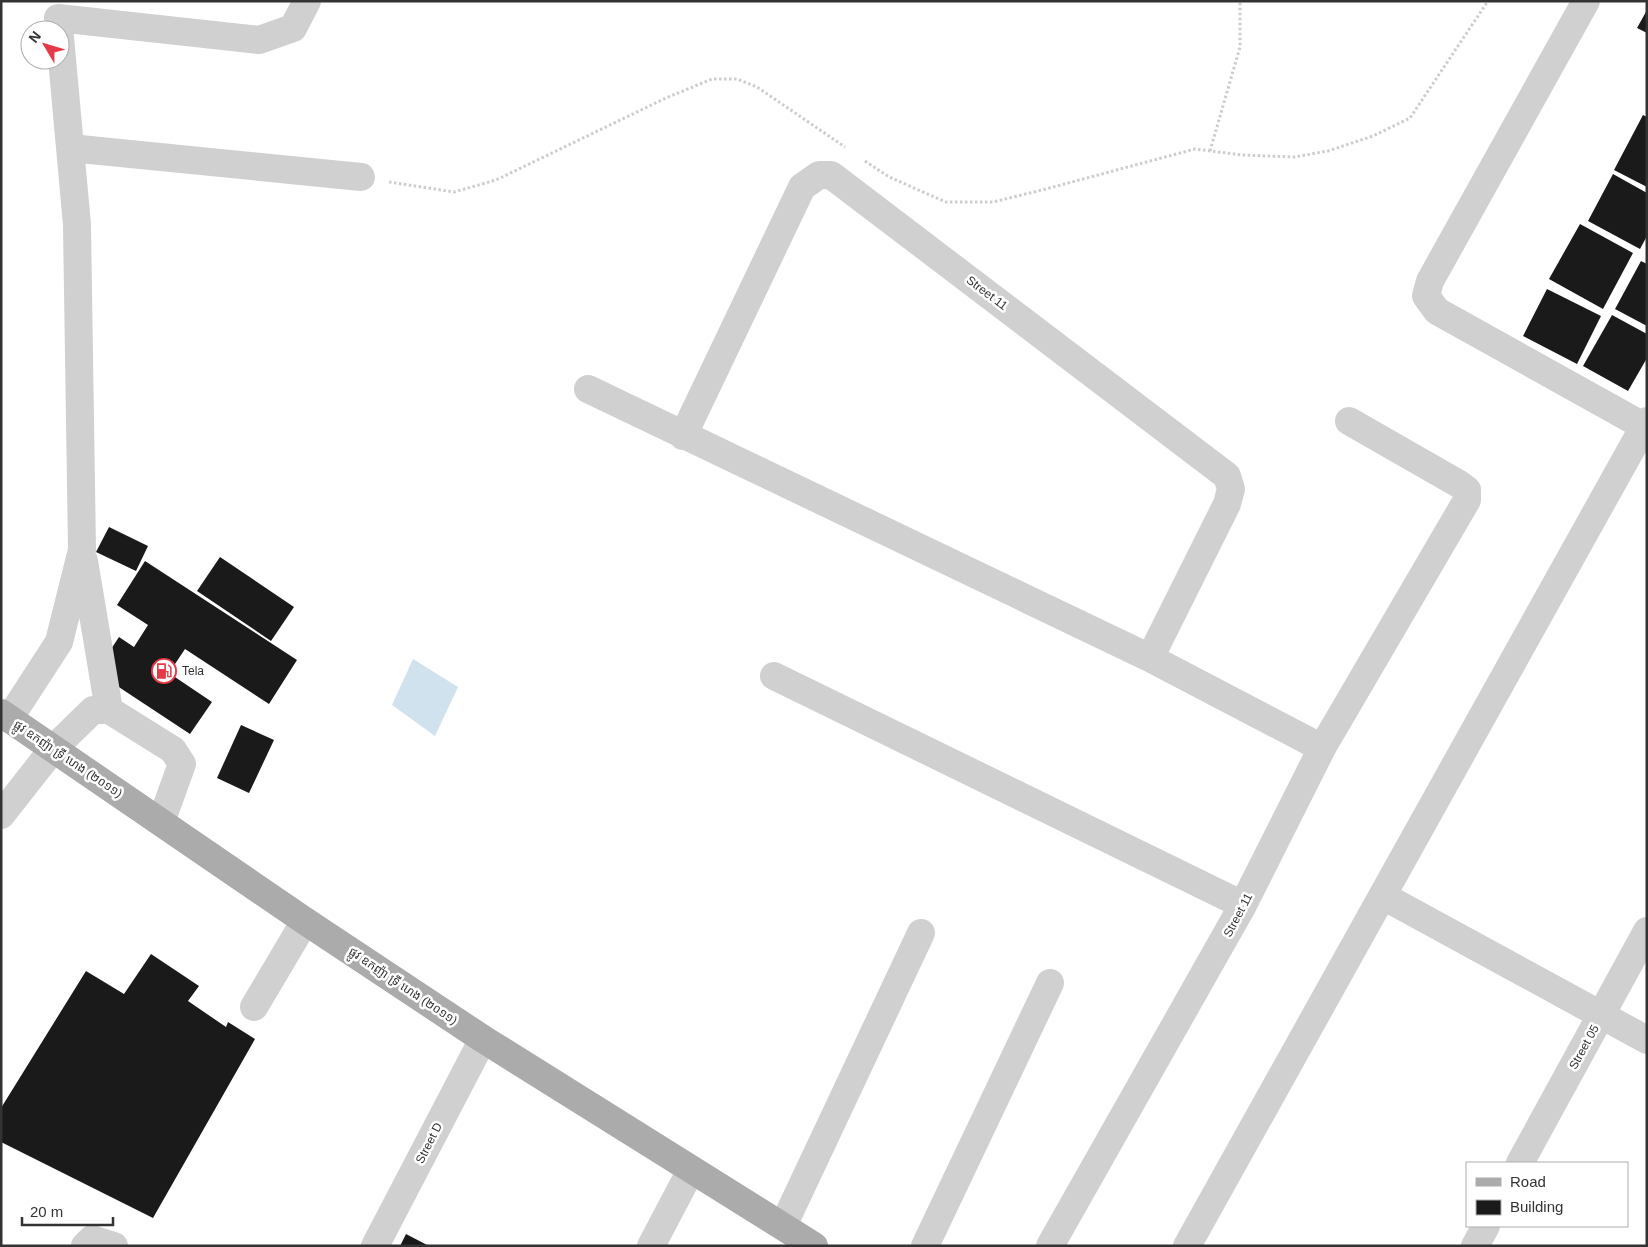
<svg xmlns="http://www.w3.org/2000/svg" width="1648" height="1247" font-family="Helvetica,'Noto Sans Khmer',sans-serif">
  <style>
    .water { fill: #cfe2ee }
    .building { fill: #1a1a1a }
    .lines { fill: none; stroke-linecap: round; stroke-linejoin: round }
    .path { stroke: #cdcdcd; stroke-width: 3; stroke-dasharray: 2.5 2.5; stroke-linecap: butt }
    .minor { stroke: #d0d0d0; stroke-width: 28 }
    .major { stroke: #ababab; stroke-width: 28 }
    .labels { text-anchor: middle; stroke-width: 5; stroke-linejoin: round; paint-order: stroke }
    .street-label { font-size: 12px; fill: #333; stroke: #fff }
    .poi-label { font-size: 12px; fill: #333; stroke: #fff; text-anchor: start }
  </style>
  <rect width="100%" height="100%" fill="#fff"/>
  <path class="water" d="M413,659L458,687L435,736L392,705Z"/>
  <path class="building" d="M1647,10V33L1637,28Z
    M1643,115L1647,117V187L1614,170Z
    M1613,174L1647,193V236L1640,249L1588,221Z
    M1580,224L1633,253L1603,309L1549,279Z
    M1641,261L1647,264V326L1615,309Z
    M1547,289L1601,316L1577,364L1523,336Z
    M1612,315L1647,334V358L1628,391L1583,366Z
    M109,527L148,546L136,571L96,552Z
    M220,557L294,607L271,641L197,591Z
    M145,561L297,660L269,704L185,649L169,673L212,702L190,734L96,672L119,637L134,647L148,625L117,605Z
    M241,725L274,740L249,793L217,778Z
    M151,954L199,986L188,1001L226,1027L228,1022L255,1039L153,1218L1,1142V1108L86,971L124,994Z
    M406,1234L429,1246H400Z"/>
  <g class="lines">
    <path class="path" d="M1210,151L1240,47V1
      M865,161L889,177L946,202H993L1042,190L1195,149L1242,155L1294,157L1328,151L1373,136L1410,118L1488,1
      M389,182L454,192L496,180L666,98L712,79H737L757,87L845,147"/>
    <path class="minor" d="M1586,1L1430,281L1426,296L1437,311L1647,428
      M58,18L259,40L293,28L307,1
      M70,148L361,177
      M588,389L1150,658L1322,748
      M683,436L802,187L819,175H831L1227,476L1231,489L1227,504L1150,658
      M84,561L109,710
      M774,676L1243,905
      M9,719L59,642L82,550L77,225L60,37
      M1,815L53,749L93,710H109L173,750L182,764L161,822
      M1383,896L1647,1040
      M254,1007L305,921
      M1520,1163L1647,931
      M783,1226L921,933
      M85,1246L92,1239L114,1246
      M375,1246L483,1039
      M651,1246L691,1170
      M925,1246L1050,983
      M1050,1246L1243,905L1322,748L1467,500V490L1459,484L1349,421
      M1187,1246L1647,421
      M1475,1246L1486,1226"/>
    <path class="major" d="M1,713L305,921L483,1039L814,1246"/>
  </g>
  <defs>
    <symbol id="fuel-ring" viewBox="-11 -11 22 22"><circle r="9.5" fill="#fff" stroke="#e63946" stroke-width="1.5"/><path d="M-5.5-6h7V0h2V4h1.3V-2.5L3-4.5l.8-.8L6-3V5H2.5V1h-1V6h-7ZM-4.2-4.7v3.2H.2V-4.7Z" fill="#e63946"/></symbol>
  </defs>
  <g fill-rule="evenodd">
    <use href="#fuel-ring" x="150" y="657" width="28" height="28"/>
  </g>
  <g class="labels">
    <g class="street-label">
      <text transform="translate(987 293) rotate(37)" y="4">Street 11</text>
      <text transform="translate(68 759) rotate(34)" y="4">ផ្លូវ ឧកញ៉ា ទ្រី ហេង (២០១១)</text>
      <text transform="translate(1238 915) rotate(-62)" y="4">Street 11</text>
      <text transform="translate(403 986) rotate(34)" y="4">ផ្លូវ ឧកញ៉ា ទ្រី ហេង (២០១១)</text>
      <text transform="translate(1584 1047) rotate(-61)" y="4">Street 05</text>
      <text transform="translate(429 1143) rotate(-63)" y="4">Street D</text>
    </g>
    <g class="poi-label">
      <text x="182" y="675">Tela</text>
    </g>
  </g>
  <rect width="1648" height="1247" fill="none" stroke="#333333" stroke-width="5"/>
  <rect x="1466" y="1162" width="162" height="65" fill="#ffffff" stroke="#adadad"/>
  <rect x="1476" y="1178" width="25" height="8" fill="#ababab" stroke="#adadad"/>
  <text x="1510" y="1187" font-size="15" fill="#333333">Road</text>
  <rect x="1476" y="1200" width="25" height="15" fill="#1a1a1a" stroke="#adadad"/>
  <text x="1510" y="1212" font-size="15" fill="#333333">Building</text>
  <g transform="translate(45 45) rotate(308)"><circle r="24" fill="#ffffff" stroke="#adadad"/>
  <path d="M0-4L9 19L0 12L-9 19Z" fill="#e63946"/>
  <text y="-8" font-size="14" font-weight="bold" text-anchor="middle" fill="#333333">N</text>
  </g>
  <path d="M22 1217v8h91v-8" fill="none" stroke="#333333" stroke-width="2.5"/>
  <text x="30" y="1217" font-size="15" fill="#333333" stroke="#ffffff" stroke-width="4" paint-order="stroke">20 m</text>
</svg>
